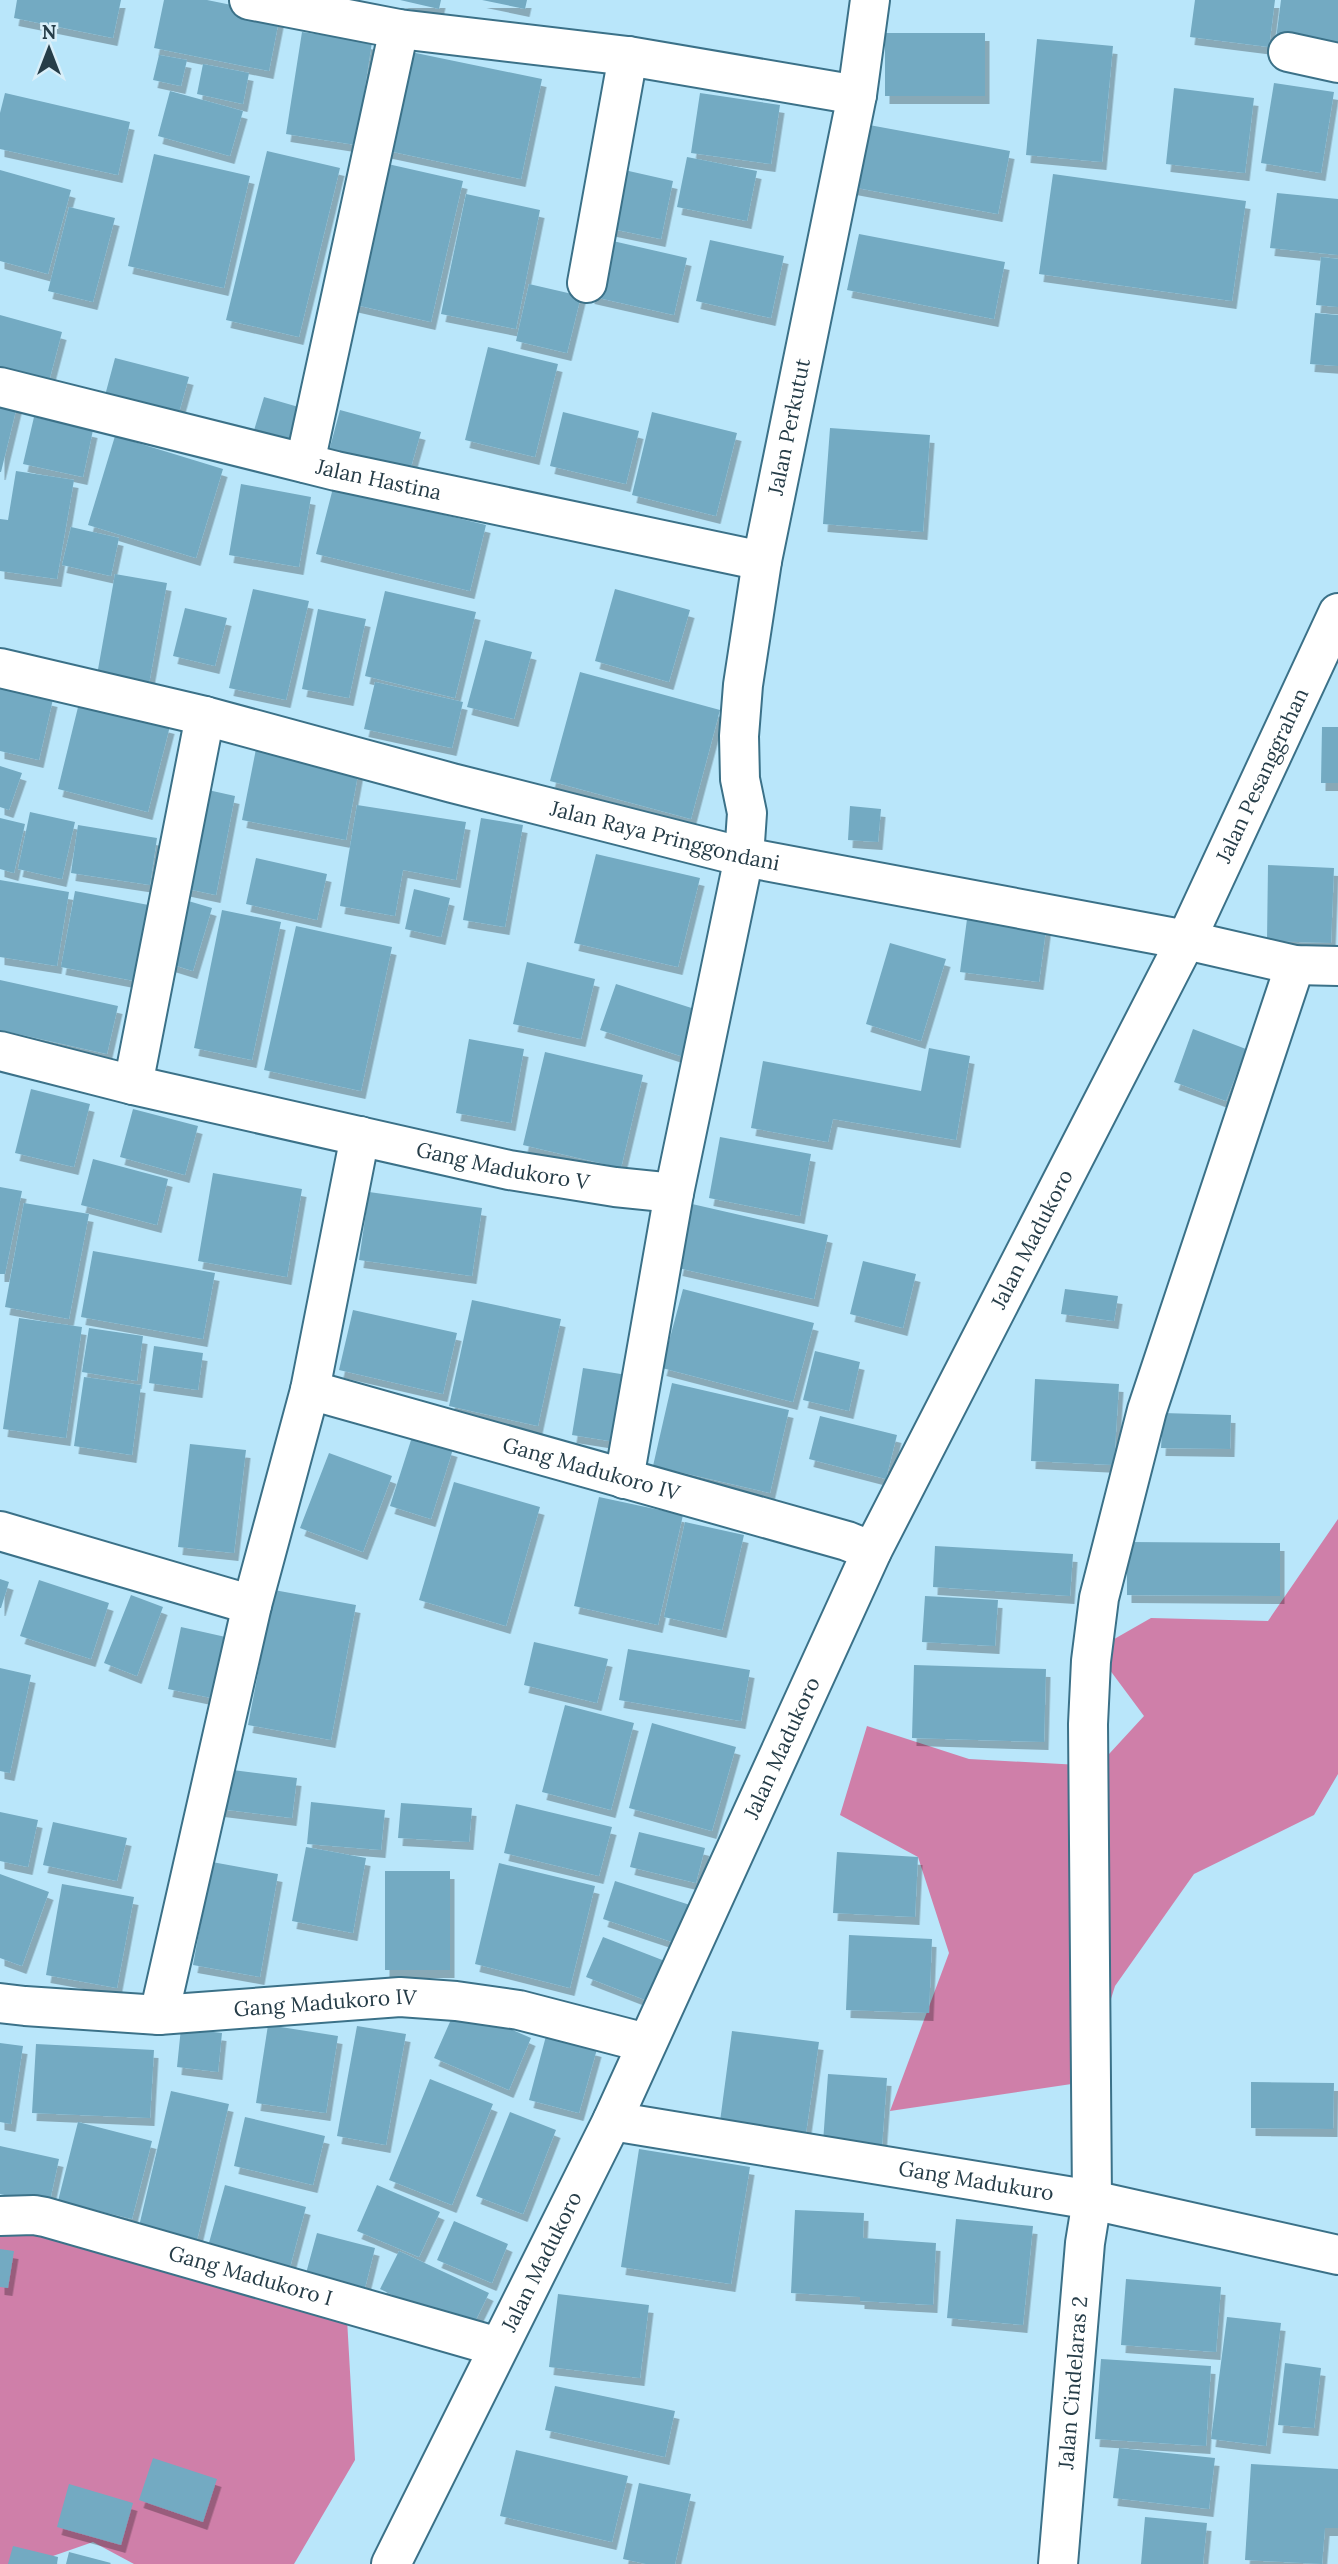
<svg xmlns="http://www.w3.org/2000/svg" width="1338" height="2564" font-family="Lora,serif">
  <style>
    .forest { fill: #cf7fa9 }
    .building { fill: #73aac2; filter: url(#shadow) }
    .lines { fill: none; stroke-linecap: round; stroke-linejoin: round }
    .minor-casing { stroke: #3b7188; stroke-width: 42 }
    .minor { stroke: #fff; stroke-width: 38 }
    .labels { text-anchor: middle; stroke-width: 5; stroke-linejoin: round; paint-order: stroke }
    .street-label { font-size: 21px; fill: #263d48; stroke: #d9eff9 }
  </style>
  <defs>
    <filter id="shadow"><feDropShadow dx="4.5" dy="8" stdDeviation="0" flood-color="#0004"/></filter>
  </defs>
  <rect width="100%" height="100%" fill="#b9e6fa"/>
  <path class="forest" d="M1338,1519V1774L1314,1815L1194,1874L1115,1986L1085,2082L890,2111L949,1953L918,1857L840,1815L867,1726L969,1759L1098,1766L1144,1716L1095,1650L1151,1618L1268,1621Z
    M0,2206L347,2319L355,2460L294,2564H134L93,2542L30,2564H0Z"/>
  <path class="building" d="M17,0H121L113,38L14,18Z
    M164,0H207L280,15L269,71L154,48Z
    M400,0H441L439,9Z
    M482,0H527L525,9Z
    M1195,0H1275L1269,47L1190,37Z
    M1281,0H1338V54L1275,47Z
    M302,32L372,42L356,145L286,134Z
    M885,33H985V96H885Z
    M1037,39L1113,46L1102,162L1026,155Z
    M406,51L542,79L521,179L384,150Z
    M159,55L187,60L181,86L153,80Z
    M203,64L249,73L243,104L197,94Z
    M1274,83L1334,92L1321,173L1261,163Z
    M1174,88L1254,98L1245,173L1166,164Z
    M170,91L243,111L230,156L158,136Z
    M5,93L130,122L118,175L0,149V113Z
    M700,93L780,105L771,164L691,153Z
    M853,122L1010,151L998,214L841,185Z
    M267,151L340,168L299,337L226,320Z
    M154,154L250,176L224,288L128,266Z
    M687,157L757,171L747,221L677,207Z
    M379,162L463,181L431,322L347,303Z
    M611,167L673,181L661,239L598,226Z
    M0,170L71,190L48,274L0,261Z
    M1053,174L1246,201L1232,301L1039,274Z
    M1277,193L1338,199V255L1270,248Z
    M466,194L540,210L516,329L441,314Z
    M69,207L115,218L93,302L48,291Z
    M859,234L1005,262L994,319L847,290Z
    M604,239L687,258L674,315L590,296Z
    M710,240L784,256L771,318L696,301Z
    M1321,257L1338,259V307L1316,305Z
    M529,284L581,296L567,353L516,341Z
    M1315,313L1338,315V366L1310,364Z
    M0,315L62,332L48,385L0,371Z
    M488,347L558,364L535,457L465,440Z
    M115,358L189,377L176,423L103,403Z
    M264,397L302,408L291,448L252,437Z
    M0,398L18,402L1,472H0Z
    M340,410L421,432L409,474L329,451Z
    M563,412L639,431L626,484L550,466Z
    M652,412L737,433L716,516L632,495Z
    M34,417L93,430L83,477L23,464Z
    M830,428L930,435L923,532L823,524Z
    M115,436L223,469L196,558L88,525Z
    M16,471L74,480L57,579L0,571V519L8,520Z
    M241,484L311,497L299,567L229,555Z
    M333,488L486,525L470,591L316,554Z
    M71,527L119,538L111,576L62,565Z
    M115,574L167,583L149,684L97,675Z
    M253,589L309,601L286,700L229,688Z
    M615,589L690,610L669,682L595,661Z
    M385,591L476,612L455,698L365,676Z
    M185,608L227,618L215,666L173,656Z
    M318,609L366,619L349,698L302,689Z
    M485,640L532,652L514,719L467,707Z
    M580,672L720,710L691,819L550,781Z
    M375,682L463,702L452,748L364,729Z
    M0,687L53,699L39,760L0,751Z
    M79,703L170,726L148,812L58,789Z
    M1322,727H1338V783H1321Z
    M256,749L359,769L346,840L242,820Z
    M0,766L22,773L9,810L0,807Z
    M199,788L235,796L216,895L178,887Z
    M357,805L466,822L456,880L403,870L395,916L340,906Z
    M850,806L881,809L878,842L848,840Z
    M30,812L75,822L62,879L18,869Z
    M0,818L25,824L14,873L0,869Z
    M481,818L523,825L505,927L463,920Z
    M78,825L157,838L150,885L71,873Z
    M596,854L700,878L678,967L574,943Z
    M256,858L327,874L317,920L246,904Z
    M1268,865L1334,868L1331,943L1267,941Z
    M0,880L69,892L57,966L0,957Z
    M414,889L450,898L441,937L405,929Z
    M75,891L159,907L145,983L61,967Z
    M185,900L212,908L193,971L167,963Z
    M969,904L1048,915L1039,982L960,972Z
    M222,910L281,922L252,1060L194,1048Z
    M296,926L392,947L361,1091L264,1070Z
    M890,943L946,959L921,1041L866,1024Z
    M527,962L595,979L581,1039L513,1024Z
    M0,980L118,1006L107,1054L0,1030Z
    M616,984L701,1011L687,1058L600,1030Z
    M1193,1029L1246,1049L1226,1101L1174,1082Z
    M469,1039L524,1049L511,1123L456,1113Z
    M929,1048L970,1056L956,1140L833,1119L828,1142L751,1128L763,1061L921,1091Z
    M545,1052L643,1075L621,1168L523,1145Z
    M31,1089L90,1104L74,1167L15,1153Z
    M133,1109L198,1126L185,1175L120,1157Z
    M720,1137L811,1154L800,1216L709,1198Z
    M93,1159L168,1179L157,1225L81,1205Z
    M213,1173L302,1189L287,1277L198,1261Z
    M0,1187L22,1191L5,1274H0Z
    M369,1192L482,1208L472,1276L359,1260Z
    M24,1203L89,1214L69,1319L5,1307Z
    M692,1204L828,1235L814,1299L678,1268Z
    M93,1251L215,1273L203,1339L81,1317Z
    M863,1261L916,1274L903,1328L850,1314Z
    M683,1289L814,1323L793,1402L662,1368Z
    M1065,1289L1118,1296L1114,1321L1061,1314Z
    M472,1300L561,1319L538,1426L449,1406Z
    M353,1310L457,1333L443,1394L339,1370Z
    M19,1318L82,1327L66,1438L3,1429Z
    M89,1328L143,1336L137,1381L82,1372Z
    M154,1346L203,1353L198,1390L149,1383Z
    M815,1351L860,1362L849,1411L803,1400Z
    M583,1368L627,1375L616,1442L572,1435Z
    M84,1377L141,1385L132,1455L74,1446Z
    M1035,1379L1119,1384L1114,1465L1031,1461Z
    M672,1383L789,1410L770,1493L653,1466Z
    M1163,1413L1231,1415L1230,1449L1161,1448Z
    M820,1416L897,1435L886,1479L809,1459Z
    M412,1437L453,1449L431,1519L390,1506Z
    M190,1444L246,1450L234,1553L178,1547Z
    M329,1453L392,1476L363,1552L300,1528Z
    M454,1482L540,1507L506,1626L419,1600Z
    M599,1497L683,1515L658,1625L574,1606Z
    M685,1522L744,1535L722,1630L664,1617Z
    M1127,1542L1280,1543V1596L1127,1595Z
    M935,1546L1073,1554L1070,1596L933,1587Z
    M0,1579L9,1582L1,1608H0Z
    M39,1580L109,1603L91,1659L20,1636Z
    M274,1590L356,1605L331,1740L248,1725Z
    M131,1595L163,1607L137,1676L104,1663Z
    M925,1596L998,1600L995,1646L922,1642Z
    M181,1627L239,1640L226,1701L168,1689Z
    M534,1642L608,1659L597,1703L524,1685Z
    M628,1649L750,1670L741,1721L619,1700Z
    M914,1665L1046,1669L1044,1742L912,1738Z
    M0,1668L31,1675L10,1773L0,1771Z
    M565,1705L634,1723L611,1810L542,1792Z
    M652,1723L736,1747L712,1831L629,1808Z
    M225,1769L297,1778L292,1818L220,1809Z
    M311,1802L385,1810L381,1850L307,1844Z
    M401,1803L472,1808L469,1842L398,1838Z
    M516,1804L612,1827L599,1876L504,1853Z
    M0,1812L38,1820L28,1867L0,1861Z
    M53,1822L127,1838L117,1881L43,1865Z
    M639,1832L705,1848L696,1883L630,1867Z
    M306,1847L366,1858L353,1933L292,1921Z
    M837,1852L918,1857L915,1917L833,1913Z
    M212,1862L278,1874L260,1977L193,1965Z
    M499,1863L595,1886L570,1988L475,1964Z
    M385,1871H450V1970H385Z
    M0,1874L49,1892L22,1966L0,1958Z
    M615,1881L690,1905L678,1944L603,1919Z
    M62,1884L134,1897L117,1988L46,1975Z
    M849,1935L932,1939L929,2013L846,2010Z
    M603,1937L670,1963L653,2003L586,1977Z
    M457,2006L531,2038L509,2090L434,2058Z
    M268,2025L338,2036L326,2113L256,2103Z
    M357,2026L406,2034L386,2145L337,2136Z
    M181,2028L222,2033L218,2072L177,2067Z
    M732,2031L819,2042L805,2140L719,2129Z
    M546,2036L597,2049L579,2113L529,2100Z
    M0,2043L23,2046L11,2124L0,2122Z
    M36,2044L154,2050L150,2118L32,2113Z
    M828,2074L887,2078L882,2146L823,2142Z
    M430,2079L493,2104L452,2205L389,2180Z
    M1251,2082L1334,2083L1333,2129L1251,2128Z
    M171,2091L229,2104L194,2253L136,2239Z
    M510,2112L556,2130L523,2214L476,2196Z
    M245,2117L325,2136L313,2185L234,2166Z
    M78,2122L152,2141L132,2219L58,2201Z
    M0,2146L59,2159L49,2205L0,2194Z
    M639,2149L750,2167L731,2284L621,2267Z
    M225,2185L306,2207L289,2271L207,2250Z
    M377,2185L440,2212L419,2257L357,2231Z
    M795,2210L864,2213L863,2238L936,2243L933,2305L860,2301V2297L791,2293Z
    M956,2219L1033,2226L1023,2325L947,2318Z
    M454,2221L508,2244L492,2283L437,2260Z
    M317,2233L375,2248L361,2304L302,2288Z
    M0,2249L14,2251L8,2288L0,2287Z
    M399,2251L489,2293L470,2332L380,2289Z
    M1126,2279L1221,2287L1216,2352L1121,2345Z
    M558,2294L649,2305L640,2378L549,2367Z
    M1227,2317L1281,2323L1266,2446L1211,2439Z
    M1101,2359L1211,2366L1206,2446L1095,2439Z
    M1285,2363L1321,2368L1314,2428L1278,2425Z
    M555,2386L675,2411L665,2457L545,2430Z
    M1119,2448L1215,2458L1209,2509L1113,2498Z
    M516,2450L628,2476L612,2542L500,2516Z
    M153,2458L217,2479L203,2522L139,2500Z
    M1251,2464L1338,2469V2528H1325L1322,2564L1245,2560Z
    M639,2483L691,2494L675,2564H646L623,2559Z
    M69,2484L133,2503L121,2545L57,2527Z
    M1145,2517L1207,2523L1203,2564H1141Z
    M13,2546L58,2557L57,2564H8Z
    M69,2552L111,2563L110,2564H66Z"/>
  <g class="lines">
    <defs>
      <g id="minor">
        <path d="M249,0L399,29L628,56L857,95"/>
        <path d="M1288,52L1338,63"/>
        <path d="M587,283L628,56"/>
        <path id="s1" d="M0,387L336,471L762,561"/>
        <path d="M305,463L399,29"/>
        <path id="s2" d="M0,668L205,716L452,783L744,857L1186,940L1295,965L1338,966"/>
        <path id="s3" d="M0,1051L133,1085L509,1170L615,1187L674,1193"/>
        <path d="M133,1085L205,716"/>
        <path id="s4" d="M310,1390L847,1541L872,1551"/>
        <path id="s5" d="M624,1479L674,1193L744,857L747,813L740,779L739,736L743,685L762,561L857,95L870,0"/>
        <path d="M0,1531L252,1605"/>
        <path id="s6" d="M0,2003L25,2006L159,2015L400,1997L456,2001L519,2010L646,2043"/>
        <path d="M159,2015L252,1605L310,1390L360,1136"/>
        <path id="s7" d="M612,2121L1092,2200L1338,2255"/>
        <path id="s8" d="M0,2216L34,2215L45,2217L498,2347"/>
        <path id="s9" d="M391,2564L612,2121L872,1551L1186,940L1338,613"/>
        <path id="s10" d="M1058,2564L1085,2243L1092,2200L1088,1724L1091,1661L1099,1598L1147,1410L1295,965"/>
      </g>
    </defs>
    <use href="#minor" class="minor-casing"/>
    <use href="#minor" class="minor"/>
  </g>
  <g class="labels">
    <g class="street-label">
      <text dy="7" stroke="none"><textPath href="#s5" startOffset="1069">Jalan Perkutut</textPath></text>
      <text dy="7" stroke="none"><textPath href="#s1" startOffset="390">Jalan Hastina</textPath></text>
      <text dy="7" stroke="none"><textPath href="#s9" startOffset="1990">Jalan Pesanggrahan</textPath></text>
      <text dy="7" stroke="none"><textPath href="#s2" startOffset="686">Jalan Raya Pringgondani</textPath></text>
      <text dy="7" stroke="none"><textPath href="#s3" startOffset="516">Gang Madukoro V</textPath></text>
      <text dy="7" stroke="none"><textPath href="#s9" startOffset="1472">Jalan Madukoro</textPath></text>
      <text dy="7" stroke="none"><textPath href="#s4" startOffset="292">Gang Madukoro IV</textPath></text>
      <text dy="7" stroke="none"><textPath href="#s9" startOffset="905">Jalan Madukoro</textPath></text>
      <text dy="7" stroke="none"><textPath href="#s6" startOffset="326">Gang Madukoro IV</textPath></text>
      <text dy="7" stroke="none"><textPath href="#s7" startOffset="369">Gang Madukuro</textPath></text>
      <text dy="7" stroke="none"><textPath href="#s9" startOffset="338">Jalan Madukoro</textPath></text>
      <text dy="7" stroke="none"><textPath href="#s8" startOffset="259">Gang Madukoro I</textPath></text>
      <text dy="7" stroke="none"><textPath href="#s10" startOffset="182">Jalan Cindelaras 2</textPath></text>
    </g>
  </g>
  <g transform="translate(49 49)" stroke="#d9eff9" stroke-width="5" paint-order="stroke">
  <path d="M0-5L12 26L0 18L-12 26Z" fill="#263d48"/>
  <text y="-10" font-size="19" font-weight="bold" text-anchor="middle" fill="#263d48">N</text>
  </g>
</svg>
